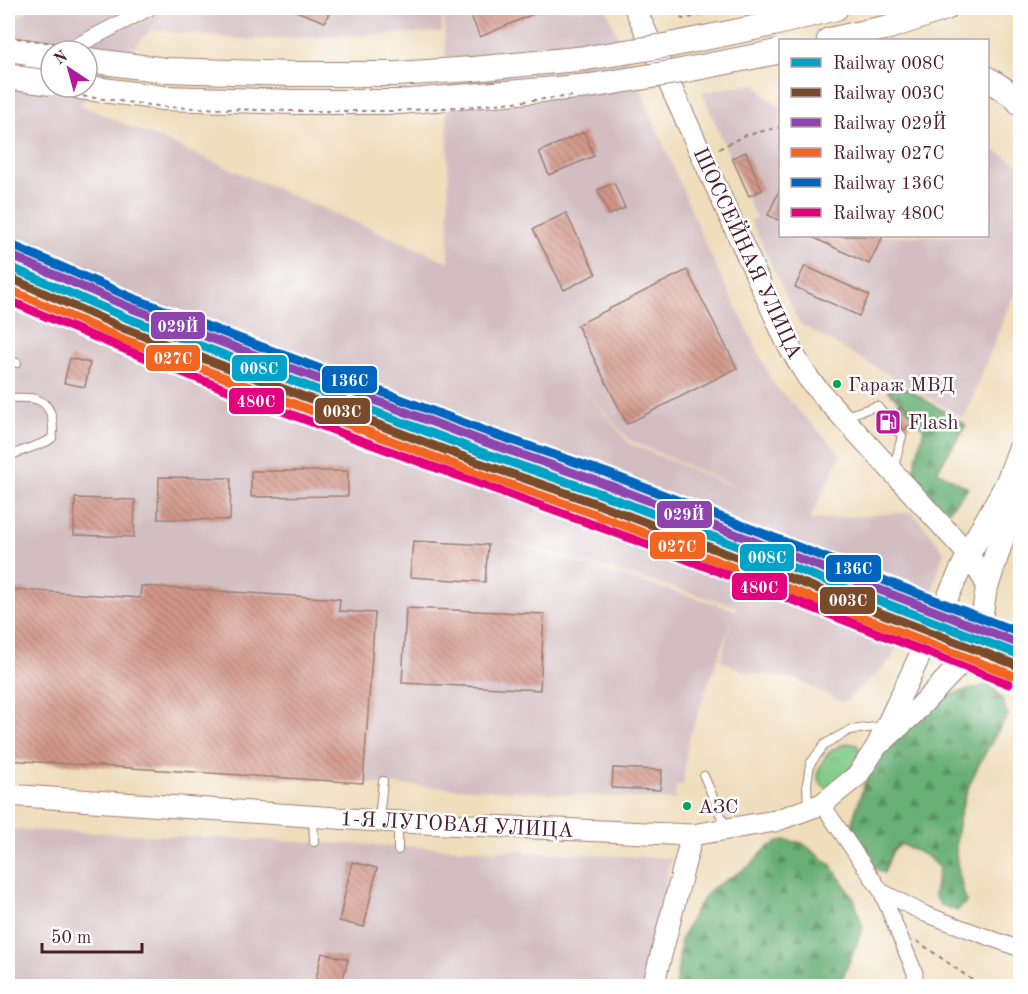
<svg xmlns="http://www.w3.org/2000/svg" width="1028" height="994" font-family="'Old Standard TT',serif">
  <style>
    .industrial { fill: #d2bec1; fill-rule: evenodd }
    .grass { fill: url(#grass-tufts); stroke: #667559; stroke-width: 1.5 }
    .forest { fill: url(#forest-firs); stroke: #596750; stroke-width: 1.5 }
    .building { fill: url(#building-back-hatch) }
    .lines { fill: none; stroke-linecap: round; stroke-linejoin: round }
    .service-casing { stroke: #9c7e73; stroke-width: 10 }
    .minor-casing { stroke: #9c7e73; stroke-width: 17 }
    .secondary-casing { stroke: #9c7e73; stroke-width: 23 }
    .primary-casing { stroke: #9c7e73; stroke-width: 26 }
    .path { stroke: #9c7e73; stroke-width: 2; stroke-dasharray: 4.5 4.5; stroke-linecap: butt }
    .service { stroke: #fff; stroke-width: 8 }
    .minor { stroke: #fff; stroke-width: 15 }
    .secondary { stroke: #fff; stroke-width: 21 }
    .primary { stroke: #fff; stroke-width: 24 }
    .primary-bridge-casing { stroke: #9c7e73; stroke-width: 26; stroke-linecap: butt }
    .path-bridge { stroke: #9c7e73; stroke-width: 2; stroke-dasharray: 4.5 4.5; stroke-linecap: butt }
    .primary-bridge { stroke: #fff; stroke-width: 24 }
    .rail-1-casing { stroke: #fff; stroke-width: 14 }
    .rail-2-casing { stroke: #fff; stroke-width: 14 }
    .rail-3-casing { stroke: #fff; stroke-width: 14 }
    .rail-4-casing { stroke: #fff; stroke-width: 14 }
    .rail-5-casing { stroke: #fff; stroke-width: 14 }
    .rail-6-casing { stroke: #fff; stroke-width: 14 }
    .rail-1 { stroke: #04a2c6; stroke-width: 9 }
    .rail-2 { stroke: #7a4b2a; stroke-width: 9 }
    .rail-3 { stroke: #8e44ad; stroke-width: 9 }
    .rail-4 { stroke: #f26522; stroke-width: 9 }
    .rail-5 { stroke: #0065bd; stroke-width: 9 }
    .rail-6 { stroke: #e5007d; stroke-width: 9 }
    .bus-dot { fill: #00a651; stroke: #fff; stroke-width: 2 }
    .labels { text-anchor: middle; stroke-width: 5; stroke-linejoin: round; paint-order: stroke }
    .bus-label { font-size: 20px; fill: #4a1f2b; stroke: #fff; text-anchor: start }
    .street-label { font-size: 21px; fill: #4a1f2b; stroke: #fff }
    .poi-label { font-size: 21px; fill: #4a1f2b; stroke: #fff; text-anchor: start }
    .line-badge { stroke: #fff; stroke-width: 2 }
    .badge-label { font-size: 16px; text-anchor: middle; font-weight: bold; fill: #fff }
  </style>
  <defs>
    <pattern id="grass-tufts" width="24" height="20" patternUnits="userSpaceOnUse" patternTransform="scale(1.5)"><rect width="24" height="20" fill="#81cb87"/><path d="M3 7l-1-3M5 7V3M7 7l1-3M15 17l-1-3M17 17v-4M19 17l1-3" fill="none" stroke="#71ae75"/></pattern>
    <pattern id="forest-firs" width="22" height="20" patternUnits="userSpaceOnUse" patternTransform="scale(1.5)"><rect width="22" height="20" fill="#68af74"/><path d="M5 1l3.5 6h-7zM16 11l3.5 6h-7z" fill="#588e5f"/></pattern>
    <pattern id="building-back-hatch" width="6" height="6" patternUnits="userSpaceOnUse" patternTransform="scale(1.5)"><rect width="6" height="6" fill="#d29688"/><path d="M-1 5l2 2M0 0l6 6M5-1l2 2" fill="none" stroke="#ac7a6f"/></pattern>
  </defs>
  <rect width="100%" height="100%" fill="#fff"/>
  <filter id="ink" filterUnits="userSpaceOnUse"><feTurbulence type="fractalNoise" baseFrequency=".0167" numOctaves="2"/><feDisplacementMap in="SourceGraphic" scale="12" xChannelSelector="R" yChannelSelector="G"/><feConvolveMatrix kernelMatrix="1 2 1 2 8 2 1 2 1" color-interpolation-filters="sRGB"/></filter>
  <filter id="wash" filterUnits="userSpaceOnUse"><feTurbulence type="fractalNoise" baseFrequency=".008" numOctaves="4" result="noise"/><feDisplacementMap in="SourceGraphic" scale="24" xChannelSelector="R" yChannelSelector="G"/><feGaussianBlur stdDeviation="1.35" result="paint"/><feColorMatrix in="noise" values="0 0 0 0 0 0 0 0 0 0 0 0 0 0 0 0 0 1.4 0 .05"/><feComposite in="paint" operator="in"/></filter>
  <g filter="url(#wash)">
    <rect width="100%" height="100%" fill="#efddbb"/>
    <path class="industrial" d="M35,8H171L80,105L449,262L448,147L444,8H606L704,241L774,385L841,454L809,520L913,512L944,551L927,609L917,605L890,661L843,703L796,679L743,671L721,660L732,619L688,741L683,785L676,786L675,800L363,783L8,760V501L11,498L8,495V20ZM51,51H87V87H51ZM567,369L629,440L804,517L629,443ZM507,540L736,606V610L506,541Z
      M174,8H442V32L251,40L152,30Z
      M756,84L766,97L780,106V236H988V147L1020,165V279L964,418L799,323L750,219H756L702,92Z
      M8,829L671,858L643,986H8Z"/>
    <path class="grass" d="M847,743L857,745L861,752L858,761L830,789L822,786L817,775C824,756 828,750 847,743Z"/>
    <path class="forest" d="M904,387L966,425L937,471L968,488L948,511L911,478L924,429L888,390Z
      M990,684L1002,699L1008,715C982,756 957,797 956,847C955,865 962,884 966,902L957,911L941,905L934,895L939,868L927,856L901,844L892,852L884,873L871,866L854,845L852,822L872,761L949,695Z
      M784,840L802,843L831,865L854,899L863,928L839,986H676L681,940L696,909L711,889L750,866L768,847Z"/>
    <g id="blocks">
      <path class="building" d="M288,8H331L325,22Z
        M490,8H547L480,37L471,16Z
        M584,132L594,156L549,175L539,152Z
        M746,152L762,190L749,196L732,158Z
        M614,183L625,208L609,215L598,190Z
        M780,189V221L768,215Z
        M566,213L596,274L564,290L533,229Z
        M810,236H883L869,264Z
        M805,266L869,295L859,316L795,287Z
        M687,270L737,368L627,424L577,325Z
        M70,358L90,363L85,387L64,383Z
        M901,407L914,422L904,430L892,415Z
        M251,471H348V496L251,497Z
        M159,477L231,478L230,520L158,519Z
        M75,498L135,500L134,537L74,535Z
        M413,541L488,545L485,582L410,577Z
        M141,586L340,599L339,611L375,613L363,783L8,760V589L140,598Z
        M406,608L544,614L540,690L402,683Z
        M613,768L662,770L660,790L612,788Z
        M352,862L377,868L364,927L339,921Z
        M322,953L348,959L341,987H314Z"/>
    </g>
  </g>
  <g filter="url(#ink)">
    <use href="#blocks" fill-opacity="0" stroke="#9c7e73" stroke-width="1.5"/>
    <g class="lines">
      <defs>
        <path id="service" d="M8,360L17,363
          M8,398C28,398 46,394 52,418C53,426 54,431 52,438L46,442L8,456
          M845,416L877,406L902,436L894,467
          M704,776L726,828
          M808,808L807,784L810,764L825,744L850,730L884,726
          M313,818L314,842
          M379,818L383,781
          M398,850V823"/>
        <path id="minor" d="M67,51L149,8
          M15,78L51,60
          M822,804L881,891L925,914L1020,949
          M881,891L915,973V986"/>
        <path id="secondary" d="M635,8L788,345L808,378L826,399L968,554L987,584L982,616L963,661L912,715L882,742
          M8,795L379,821L692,835L775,821L822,804L858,775L877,746L968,554
          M653,986L692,835"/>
        <path id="primary" d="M773,24L836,8
          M829,40L889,27L946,8
          M8,49L51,55
          M988,79L1014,96L1020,103
          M80,87L163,98L294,102H399L590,86
          M968,554L1007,485L1020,450
          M987,584L1020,482"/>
      </defs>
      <use href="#service" class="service-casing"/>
      <use href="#minor" class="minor-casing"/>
      <use href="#secondary" class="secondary-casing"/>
      <use href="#primary" class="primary-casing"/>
      <path class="path" d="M665,8L683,19L738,8
        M719,149L743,136L780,127
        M917,941L981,986"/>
      <use href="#service" class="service"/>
      <use href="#minor" class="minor"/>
      <use href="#secondary" class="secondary"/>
      <use href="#primary" class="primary"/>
      <defs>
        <path id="primary-bridge" d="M87,60L165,70L291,74H397L473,69L587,58L670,45L773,24
          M8,77L51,83
          M590,86L676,72L777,52"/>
      </defs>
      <use href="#primary-bridge" class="primary-bridge-casing"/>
      <path class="path-bridge" d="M8,37L76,46
        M65,94L165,107L293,111H396L475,106L574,96"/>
      <use href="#primary-bridge" class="primary-bridge"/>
      <defs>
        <path id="rail-1" d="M8,266L127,318L481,452L599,493L1020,655"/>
        <path id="rail-2" d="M8,277L123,328L477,462L595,503L1016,665"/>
        <path id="rail-3" d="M12,256L131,308L485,442L603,483L1020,644"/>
        <path id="rail-4" d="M8,289L120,338L474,472L592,513L1012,675"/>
        <path id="rail-5" d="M16,247L135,299L488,432L607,473L1020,633"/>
        <path id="rail-6" d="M8,300C197,383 392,452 586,522C728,573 868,630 1009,684"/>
      </defs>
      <use href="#rail-1" class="rail-1-casing"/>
      <use href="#rail-2" class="rail-2-casing"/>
      <use href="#rail-3" class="rail-3-casing"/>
      <use href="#rail-4" class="rail-4-casing"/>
      <use href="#rail-5" class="rail-5-casing"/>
      <use href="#rail-6" class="rail-6-casing"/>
      <use href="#rail-1" class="rail-1"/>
      <use href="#rail-2" class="rail-2"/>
      <use href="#rail-3" class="rail-3"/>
      <use href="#rail-4" class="rail-4"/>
      <use href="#rail-5" class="rail-5"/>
      <use href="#rail-6" class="rail-6"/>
    </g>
  </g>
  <defs>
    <symbol id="fuel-square" viewBox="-11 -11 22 22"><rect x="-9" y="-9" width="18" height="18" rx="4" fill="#b5179e" stroke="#fff"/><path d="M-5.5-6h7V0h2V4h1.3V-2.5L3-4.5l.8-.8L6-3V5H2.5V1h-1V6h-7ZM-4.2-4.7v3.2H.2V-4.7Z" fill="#fff"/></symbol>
  </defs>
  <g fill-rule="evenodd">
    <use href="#fuel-square" x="873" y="407" width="30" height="30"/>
  </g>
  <g class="bus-dot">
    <circle cx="837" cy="384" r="5"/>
    <circle cx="687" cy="806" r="5"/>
  </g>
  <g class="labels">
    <g class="bus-label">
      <text x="848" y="391">Гараж МВД</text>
      <text x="698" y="813">АЗС</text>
    </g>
    <g class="street-label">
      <text transform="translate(748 253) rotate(65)" y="7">ШОССЕЙНАЯ УЛИЦА</text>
      <text transform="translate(457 824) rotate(3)" y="7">1-Я ЛУГОВАЯ УЛИЦА</text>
    </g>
    <g class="poi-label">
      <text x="908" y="429">Flash</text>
    </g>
  </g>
  <g class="line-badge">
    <rect x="150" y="311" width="56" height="29" rx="6" fill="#8e44ad"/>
    <rect x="145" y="344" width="56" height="28" rx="6" fill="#f26522"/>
    <rect x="231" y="354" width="57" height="28" rx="6" fill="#04a2c6"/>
    <rect x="321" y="365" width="57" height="29" rx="6" fill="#0065bd"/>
    <rect x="228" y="387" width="57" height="28" rx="6" fill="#e5007d"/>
    <rect x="314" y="397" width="57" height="28" rx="6" fill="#7a4b2a"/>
    <rect x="656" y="500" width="57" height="29" rx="6" fill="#8e44ad"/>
    <rect x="649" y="531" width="57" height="29" rx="6" fill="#f26522"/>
    <rect x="739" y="543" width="56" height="29" rx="6" fill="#04a2c6"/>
    <rect x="825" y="554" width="57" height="29" rx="6" fill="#0065bd"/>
    <rect x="731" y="572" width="57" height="29" rx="6" fill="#e5007d"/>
    <rect x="819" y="586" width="57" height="29" rx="6" fill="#7a4b2a"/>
  </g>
  <g class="badge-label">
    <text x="178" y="332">029Й</text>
    <text x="173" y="364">027С</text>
    <text x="259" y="374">008С</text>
    <text x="349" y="386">136С</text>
    <text x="256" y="407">480С</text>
    <text x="342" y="417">003С</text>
    <text x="684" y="520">029Й</text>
    <text x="677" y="552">027С</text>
    <text x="767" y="563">008С</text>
    <text x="853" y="574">136С</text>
    <text x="759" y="593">480С</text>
    <text x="848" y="606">003С</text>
  </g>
  <rect width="1028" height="994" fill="none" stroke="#fff" stroke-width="30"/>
  <rect x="779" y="39" width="210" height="198" fill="#ffffff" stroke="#b7a5aa" stroke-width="1.5"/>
  <rect x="791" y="58" width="30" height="9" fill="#04a2c6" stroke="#b7a5aa" stroke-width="1.5"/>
  <text x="833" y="69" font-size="18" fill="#4a1f2b">Railway 008С</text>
  <rect x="791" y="88" width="30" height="9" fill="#7a4b2a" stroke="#b7a5aa" stroke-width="1.5"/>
  <text x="833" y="99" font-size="18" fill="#4a1f2b">Railway 003С</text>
  <rect x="791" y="118" width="30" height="9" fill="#8e44ad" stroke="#b7a5aa" stroke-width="1.5"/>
  <text x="833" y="129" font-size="18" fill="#4a1f2b">Railway 029Й</text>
  <rect x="791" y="148" width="30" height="9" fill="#f26522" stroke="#b7a5aa" stroke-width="1.5"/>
  <text x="833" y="159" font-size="18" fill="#4a1f2b">Railway 027С</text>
  <rect x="791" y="178" width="30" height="9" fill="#0065bd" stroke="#b7a5aa" stroke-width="1.5"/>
  <text x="833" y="189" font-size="18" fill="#4a1f2b">Railway 136С</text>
  <rect x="791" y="208" width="30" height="9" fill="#e5007d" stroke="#b7a5aa" stroke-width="1.5"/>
  <text x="833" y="219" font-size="18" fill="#4a1f2b">Railway 480С</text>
  <g transform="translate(69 69) rotate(324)"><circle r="28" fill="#ffffff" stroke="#b7a5aa" stroke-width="1.5"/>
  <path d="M0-4.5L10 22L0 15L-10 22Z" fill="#b5179e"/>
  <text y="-9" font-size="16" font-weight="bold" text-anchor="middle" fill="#4a1f2b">N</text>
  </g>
  <path d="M42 943v9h100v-9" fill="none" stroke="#4a1f2b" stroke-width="3"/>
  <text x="51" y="943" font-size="18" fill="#4a1f2b" stroke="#ffffff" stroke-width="4.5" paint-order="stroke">50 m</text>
</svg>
